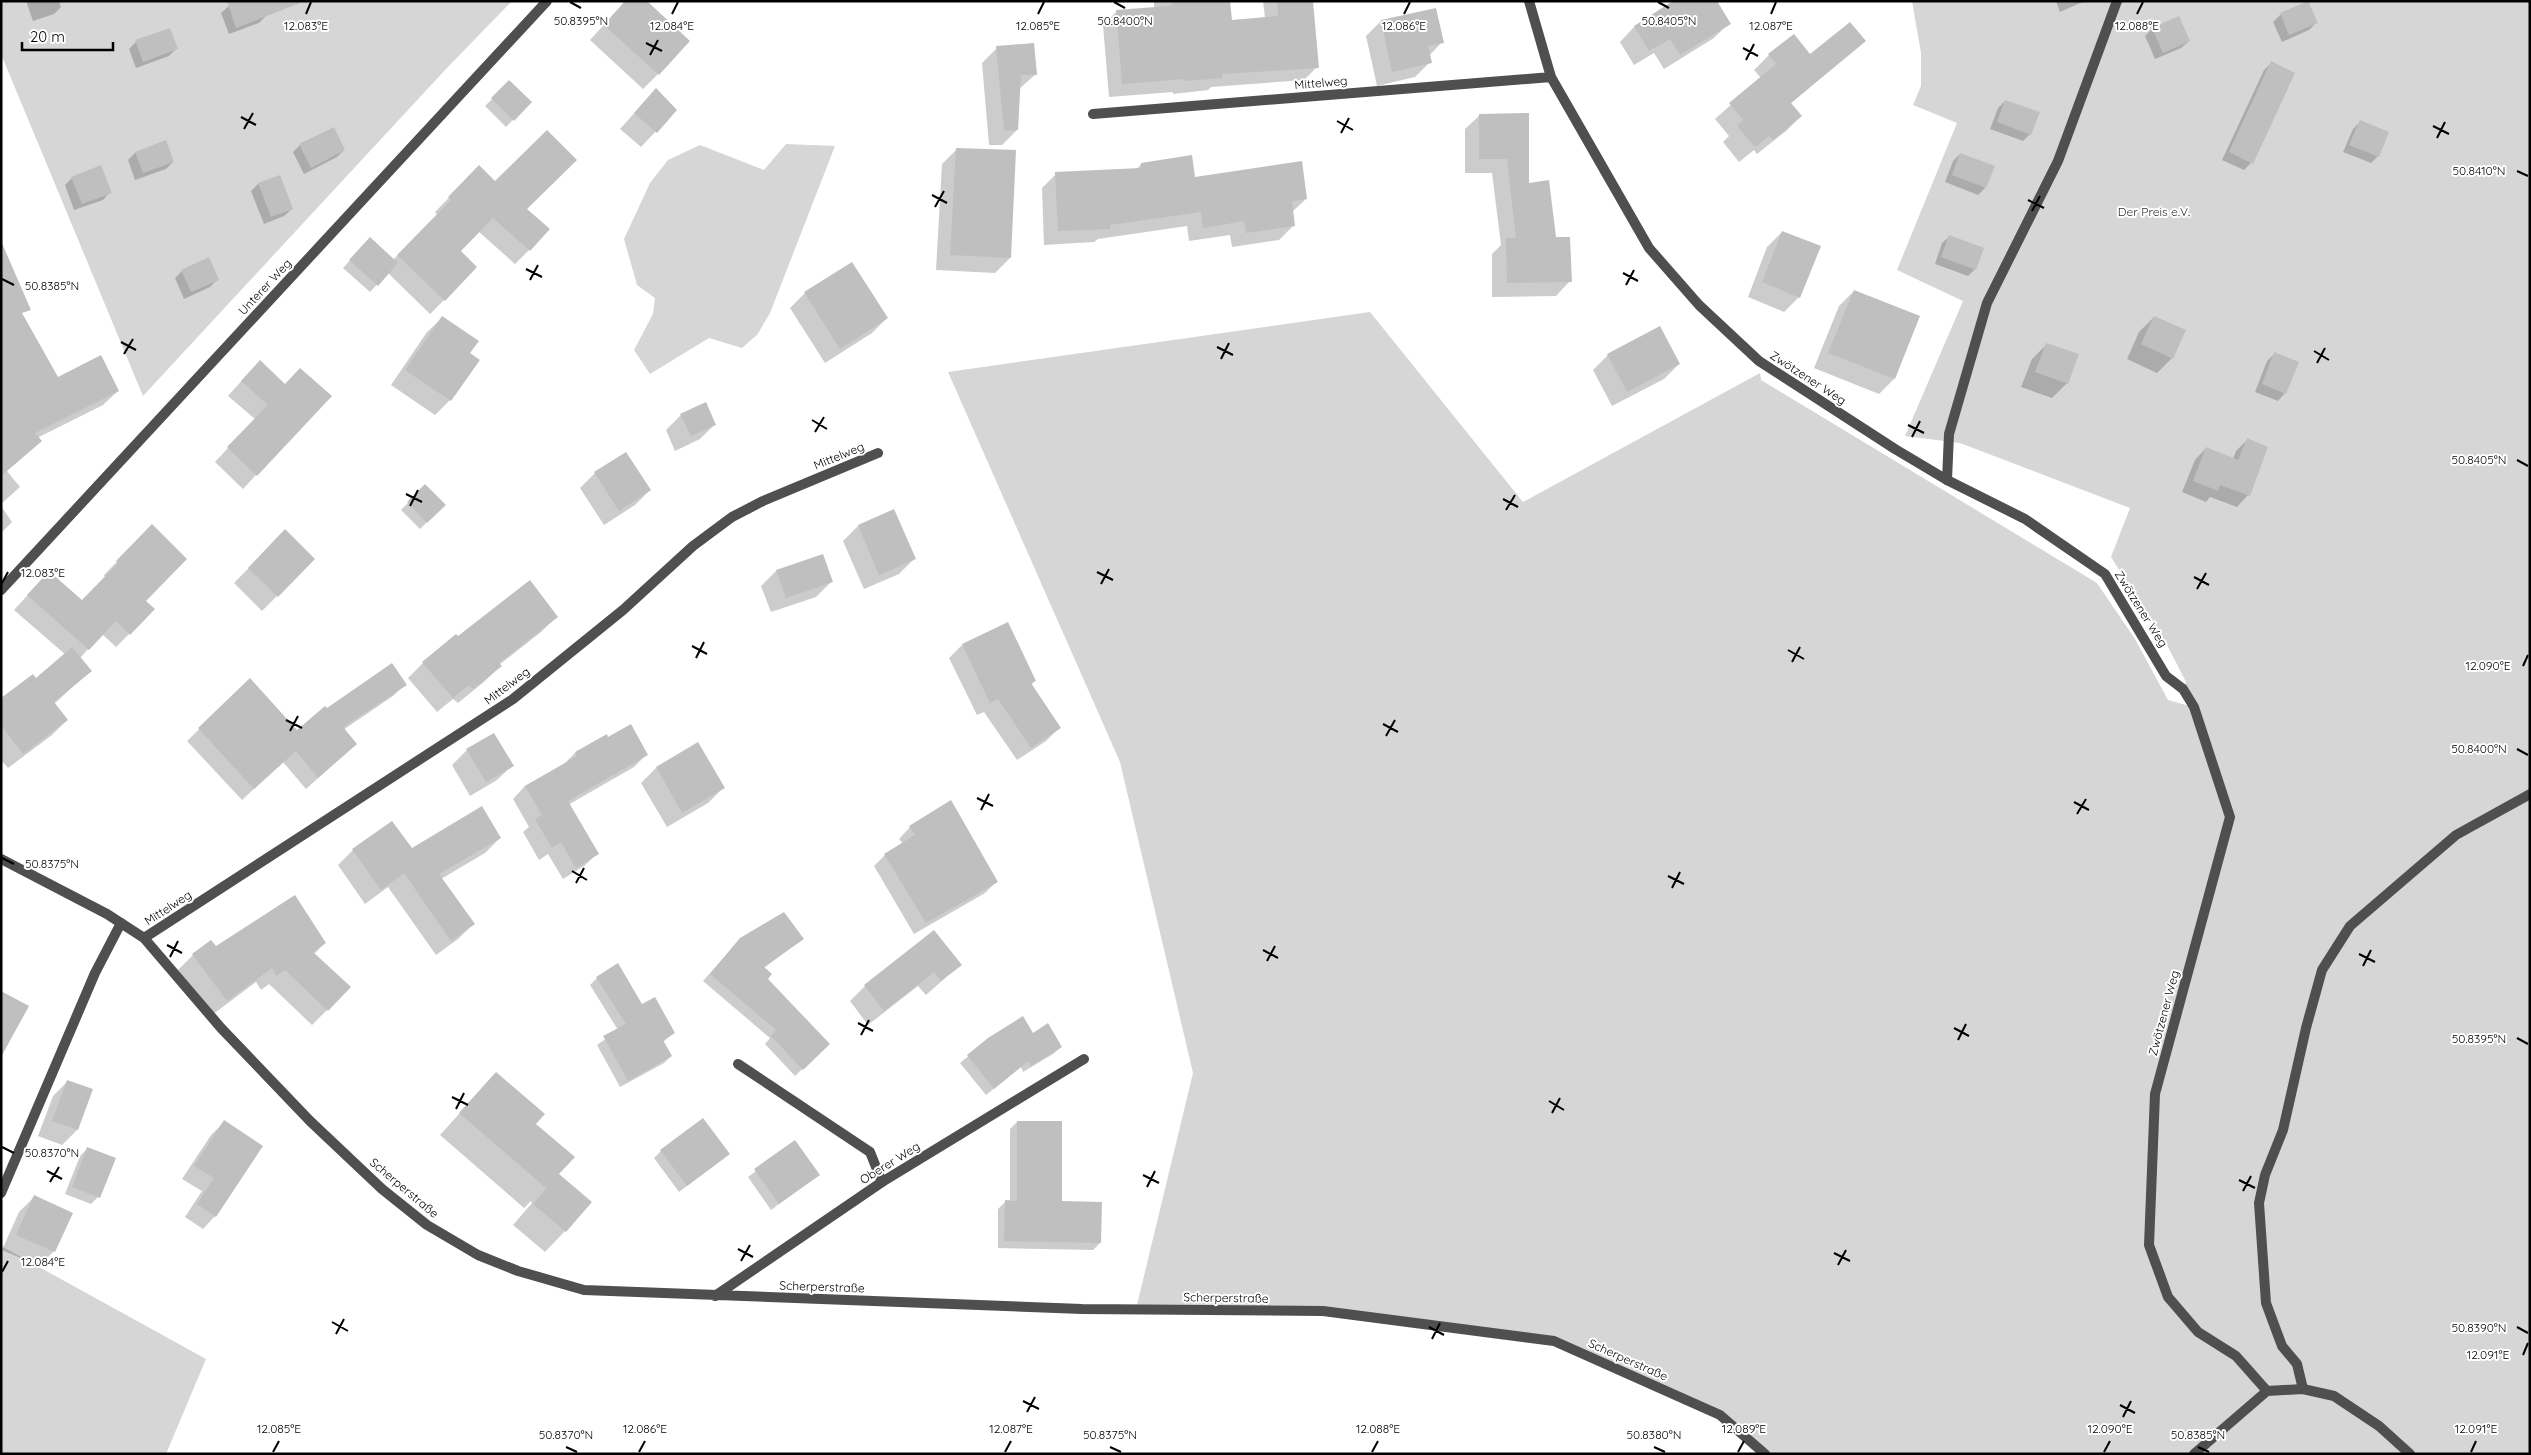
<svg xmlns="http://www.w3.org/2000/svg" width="2531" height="1455" font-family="Quicksand,sans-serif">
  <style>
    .green { fill: #d6d6d6 }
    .shadow { fill: #0003 }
    .building { fill: #bfbfbf }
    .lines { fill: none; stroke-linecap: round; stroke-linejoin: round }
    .service { stroke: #4f4f4f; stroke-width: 10 }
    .minor { stroke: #4f4f4f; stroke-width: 10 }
    .ticks { fill: none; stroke: #000; stroke-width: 2 }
    .labels { text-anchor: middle; stroke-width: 4; stroke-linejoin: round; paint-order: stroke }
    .street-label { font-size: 12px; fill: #000; stroke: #fff }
    .park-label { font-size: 12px; fill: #2d2d2d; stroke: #fff }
    .ticks-label { font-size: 12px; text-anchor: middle; fill: #000; stroke: #fff; stroke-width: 4; stroke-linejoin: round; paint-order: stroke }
  </style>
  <rect width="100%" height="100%" fill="#fff"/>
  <path class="green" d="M1,1H512L445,70L143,396L1,54Z
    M1912,1H2530V1454H1765L1720,1415L1554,1341L1323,1311L1136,1309L1193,1073L1120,762L948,372L1370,312L1523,502L1760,373L1761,380L2097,583L2135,639L2168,700L2193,707L2183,689L2186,682L2165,641L2111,557L2130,508L1960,443L1905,436L1963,301L1897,270L1957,123L1913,105L1921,86V53Z
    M786,144L835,146L770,313L757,335L742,348L709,338L650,374L634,350L653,314L655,298L637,285L624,239L650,183L668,160L700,145L764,170Z
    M1,1246L206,1359L166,1454H1Z"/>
  <path class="shadow" d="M26,1H59L61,7L54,14L33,21Z
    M240,1L267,15L259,23L229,34L221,13L229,6Z
    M1154,1H1229L1230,21L1265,18L1263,1H1312L1317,67L1304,80L1211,87L1208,90L1173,94V92L1109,97L1103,25L1116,12L1154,8Z
    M2056,1H2085L2060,12Z
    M2307,3L2316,23L2309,30L2282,42L2273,22L2280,15Z
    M620,7L658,74L643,89L590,40Z
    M2178,18L2189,41L2181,48L2155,59L2145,36L2152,29Z
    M1381,21L1442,42L1429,56L1430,62L1415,77L1377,86L1366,36Z
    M1729,23L1714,38L1664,69L1654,53L1634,65L1620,42L1634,27Z
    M1864,41L1790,104L1801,116L1786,131L1757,154L1754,150L1739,162L1723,142L1729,136L1715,119L1761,78L1754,70L1769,55L1810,56Z
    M136,42L176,49L169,56L136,68L129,49Z
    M997,48L1036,74L1019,89L1017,130L1002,145H989L982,63Z
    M2271,63L2251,163L2244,170L2222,160L2264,70Z
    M509,82L530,102L506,127L485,106Z
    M656,89L676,110L641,147L620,129Z
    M2005,101L2030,134L2023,141L1990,129L1998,108Z
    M1480,115L1528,184L1555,239L1570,281L1556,296L1492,297V254L1501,245L1492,173H1465V129Z
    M2360,122L2378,156L2371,163L2343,152L2353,129Z
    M165,142L173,162L166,169L135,180L128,160L135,153Z
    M300,145L344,150L337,157L304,174L293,152Z
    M957,149L1010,258L995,273L936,270L942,164Z
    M1960,154L1985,188L1978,195L1945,182L1953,161Z
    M1141,164L1194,178L1306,199L1292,212L1294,225L1279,240L1232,247L1230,235L1189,241L1187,226L1098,239L1094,242L1044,245L1042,188L1056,174L1136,170Z
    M479,167L525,210L529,250L515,264L478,231L459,251L444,300L430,314L388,273L370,292L343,268L363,246L393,260L437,215L435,212Z
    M72,178L110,192L103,200L74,210L65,185Z
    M258,184L292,209L284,216L264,224L251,191Z
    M1782,232L1799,297L1784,312L1748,297L1767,247Z
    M1950,236L1975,269L1968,276L1935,264L1942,243Z
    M182,271L217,280L210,287L184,299L175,278Z
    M1854,291L1894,379L1879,394L1814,368L1839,306Z
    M805,293L887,318L872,333L825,363L790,308Z
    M2154,317L2172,358L2157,373L2127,359L2139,332Z
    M442,318L468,354L450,400L435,415L391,385L427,332Z
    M2047,344L2067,383L2052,398L2021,387L2032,359Z
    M2274,354L2285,393L2278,401L2255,392L2267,361Z
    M1608,355L1679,364L1664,379L1612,406L1593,370Z
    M246,376L285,385L256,475L243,489L215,462L255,419L228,396Z
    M58,379L118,391L103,405L37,438L40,441L7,471L20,487L1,504V418Z
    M681,415L715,424L700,439L675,451L666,430Z
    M2247,440L2248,495L2237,507L2210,497L2206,502L2182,492L2195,460L2206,448L2233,459L2236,451Z
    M595,473L650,490L635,505L604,525L580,488Z
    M425,486L444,505L420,529L401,510Z
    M1,506L12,522L1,533Z
    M894,511L914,559L899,574L864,589L843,541L858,526Z
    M152,526L144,601L129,634L116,647L102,634L80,658L90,671L54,704L67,720L52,735L8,768L1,760V699L36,680L66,655L14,610L36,586L82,602L105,577L104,575Z
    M285,531L314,559L262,611L234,583Z
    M822,555L831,582L816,597L771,612L761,586L776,571Z
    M556,617L541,632L499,665L500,666L485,681L458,703L453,699L437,712L408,678L423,663L458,638Z
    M962,645L1035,681L1031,685L1059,728L1046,741L1017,760L984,712L977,715L949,658Z
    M250,680L297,731L326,710L405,684L393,696L343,730L356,744L306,789L283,762L242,800L187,741Z
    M606,735L608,739L647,754L634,767L568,805L597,854L584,866L563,879L548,854L539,860L523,832L529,827L513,799L525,786L564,764L575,753Z
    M467,750L512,766L497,780L470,796L452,765Z
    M656,768L723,788L708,803L667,827L641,783Z
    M392,823L411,850L500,838L485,853L441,879L473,924L458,939L436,955L388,887L365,904L338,865L353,850Z
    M910,827L997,881L985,893L914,934L874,866L885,855L903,844L899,839Z
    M802,939L764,968L766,979L828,1044L795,1076L765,1044L770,1038L703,981L733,947Z
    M325,943L314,954L327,1010L312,1025L269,984L261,990L256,982L212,1015L178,970L193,955L215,947Z
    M960,965L926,995L918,986L868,1025L850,1001L865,986Z
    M597,978L642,1006L674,1033L663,1042L671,1056L664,1063L620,1087L597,1045L618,1030L590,985Z
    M1032,1034L1061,1047L1053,1054L1023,1072L1021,1067L986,1095L960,1063L989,1039Z
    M496,1073L535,1124L557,1174L565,1231L545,1252L513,1225L532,1203L531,1201L524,1208L440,1135Z
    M68,1081L91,1090L77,1130L62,1145L38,1136L53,1096Z
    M224,1122L215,1216L203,1229L185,1217L202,1191L182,1179L211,1135Z
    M1017,1122L1061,1202L1100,1243L1093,1250L998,1248V1209L1005,1202H1010V1129Z
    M795,1142L818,1175L771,1210L748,1177Z
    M88,1148L98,1197L91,1204L65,1194L80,1156Z
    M661,1151L729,1154L679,1192L654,1158Z
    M34,1197L54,1251L39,1266L2,1250L19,1212Z"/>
  <path class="building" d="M227,1H300V3L236,28Z
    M625,1H647L690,41L659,75L604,25Z
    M1173,1H1230L1232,20L1278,16L1277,1H1313L1319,68L1222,74V78L1186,81L1185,79L1122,84L1116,10L1169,6L1173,4Z
    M1673,1H1717L1731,24L1680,55L1670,39L1649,51L1634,26Z
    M2308,1L2318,23L2289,35L2280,13Z
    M1436,8L1444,43L1428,46L1432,63L1392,72L1381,20Z
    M2179,16L2190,41L2163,53L2152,28Z
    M1850,22L1866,41L1791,103L1802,116L1773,140L1769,136L1755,147L1737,126L1743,120L1729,103L1776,64L1768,54L1794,34L1810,54Z
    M170,28L178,49L143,62L135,40Z
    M1034,43L1037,75H1021L1018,130L1004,131L996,46Z
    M2271,61L2295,73L2253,164L2229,152Z
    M509,80L532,102L514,121L491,98Z
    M656,88L677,110L657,133L634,113Z
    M2005,100L2040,112L2031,135L1997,122Z
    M1529,113V183L1549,180L1556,237H1570L1572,282L1507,283L1506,238H1516L1507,159H1479V114Z
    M2360,120L2389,132L2379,157L2349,145Z
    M334,127L345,150L311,168L299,144Z
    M547,130L577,160L527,209L550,229L530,251L493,218L461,251L477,267L445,301L397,255L451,200L448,197L479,165L495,181Z
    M166,140L174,162L143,173L135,152Z
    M956,148L1016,150L1011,258L950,255Z
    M1960,153L1995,166L1986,188L1952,175Z
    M1192,155L1195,177L1302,161L1307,199L1292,201L1295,226L1246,233L1244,221L1203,228L1201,212L1110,225V229L1058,231L1055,172L1141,168V163Z
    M101,165L112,193L82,204L71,177Z
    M280,175L293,209L271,217L258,183Z
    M1782,231L1821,246L1800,298L1762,282Z
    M1949,235L1984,248L1976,270L1941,257Z
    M370,237L398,263L378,286L349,260Z
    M1,241L31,310L22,313L58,377L101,355L119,391L35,433L42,441L1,476Z
    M209,257L219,280L191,292L181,270Z
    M852,262L888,318L840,349L804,292Z
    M1854,290L1920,316L1895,379L1828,353Z
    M442,316L479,341L470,353L480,360L451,401L405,370Z
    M2154,316L2186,330L2173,359L2141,344Z
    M1660,326L1680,364L1627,392L1607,354Z
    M2046,343L2079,354L2068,384L2035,372Z
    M2274,352L2299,362L2286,394L2262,384Z
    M260,360L285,384L300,368L332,396L257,476L227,447L268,405L241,381Z
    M706,402L716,425L691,436L680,414Z
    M2247,438L2268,447L2250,496L2220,485L2218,491L2193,481L2206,447L2238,460Z
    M626,452L651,490L619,511L594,472Z
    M425,484L446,505L427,523L407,502Z
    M894,509L916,559L879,575L858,525Z
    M152,524L187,559L146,601L155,609L130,635L116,621L89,650L27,595L49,571L82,600L118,563L116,561Z
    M285,529L315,559L278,597L248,568Z
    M823,554L833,582L786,598L776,570Z
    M530,580L558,617L499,663L502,666L473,689L469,685L453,698L422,662L456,634L458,636Z
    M1008,622L1036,681L1031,683L1061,728L1031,748L998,699L990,703L962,644Z
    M72,647L92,671L54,702L68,720L23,754L1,725V698L33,674L36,678Z
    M392,663L407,685L343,727L357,744L318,778L296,751L254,789L198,728L250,678L297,730L325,706L327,708Z
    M631,724L648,755L568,801L599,854L576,868L561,842L552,848L535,819L542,815L525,786L577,756L575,752L607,734L608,737Z
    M494,733L514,766L486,782L466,749Z
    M698,742L725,788L682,813L656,767Z
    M951,800L998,882L926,923L884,854L915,835L909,826Z
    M482,806L501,838L439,874L475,924L451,941L404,873L381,890L352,849L392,821L412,848Z
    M295,895L326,943L313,952L351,987L328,1011L285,970L276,976L272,968L227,1001L192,954L211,940L216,946Z
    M784,912L804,939L764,967L772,974L768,979L830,1044L803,1070L771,1036L776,1030L710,974L740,938Z
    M934,930L962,965L941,981L934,972L884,1011L864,985Z
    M618,963L642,1004L655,997L675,1033L663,1040L672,1056L628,1081L603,1036L626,1024L596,977Z
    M1,991L29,1006L1,1057Z
    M1023,1016L1033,1033L1048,1023L1062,1047L1031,1066L1028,1061L994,1089L967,1055L988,1038Z
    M496,1072L545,1114L536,1124L575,1157L559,1174L592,1202L566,1232L533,1204L552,1182L546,1188L459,1113Z
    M67,1080L93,1089L78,1130L52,1121Z
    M703,1118L730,1154L687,1186L660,1150Z
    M224,1120L263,1146L216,1217L197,1204L214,1178L194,1166Z
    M1017,1121H1062V1201L1102,1202L1101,1243L1004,1241L1005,1200L1017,1201Z
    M795,1140L820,1175L779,1204L754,1169Z
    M87,1147L116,1158L100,1198L72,1187Z
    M34,1195L73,1213L55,1252L16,1235Z"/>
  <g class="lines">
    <path class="service" d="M1947,480L1949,434L1987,303L2058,161L2117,1
      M738,1064L870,1152L882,1182
      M1,1193L95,973L121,923
      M2303,1389L2297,1364L2282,1346L2266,1303L2259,1203L2265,1175L2283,1130L2306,1028L2322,970L2350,926L2456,835L2530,794"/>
    <path class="minor" d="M1529,1L1551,77L1649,248L1699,305L1759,361L1895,449L1947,480L2025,519L2105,574L2166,676L2183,689L2194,707L2230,817L2155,1094L2149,1245L2168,1297L2198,1332L2236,1356L2267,1391
      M1093,114L1551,77
      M1,590L547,1
      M1,859L107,914L144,938L221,1028L310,1121L382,1189L427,1225L478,1255L518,1271L584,1290L1082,1309L1323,1311L1554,1341L1720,1415L1765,1454
      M144,938L513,699L623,610L693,546L732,517L763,501L878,453
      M715,1296L882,1182L1084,1059
      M2194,1454L2267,1391L2303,1389L2334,1396L2379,1426L2410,1454"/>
  </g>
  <path class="ticks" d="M570,2L581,8M1114,2L1125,8M1658,2L1669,8M306,14L311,2M672,14L678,2M1038,14L1044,2M1404,14L1410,2M1771,14L1776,2M2137,14L2143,2M646,43L662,51M1743,48L1758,56M650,55L658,40M1746,60L1754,44M241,117L256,125M1337,121L1353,130M2433,126L2449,134M244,129L253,113M1341,133L1349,118M2437,138L2445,122M2517,171L2528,176M932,195L947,203M2028,200L2044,208M935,207L944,191M2032,211L2040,196M526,269L542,277M1623,273L1638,281M2,279L14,285M530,280L538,265M1626,285L1634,270M121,342L136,350M1217,347L1233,355M2314,351L2329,360M124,354L133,339M1221,359L1229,343M2317,363L2325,348M812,420L827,429M1908,425L1924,433M815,432L824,417M1912,437L1920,421M2517,460L2528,466M406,494L422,502M1503,499L1518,507M410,506L418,490M1506,510L1515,495M1097,572L1113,580M2194,577L2209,585M2,583L8,572M1101,584L1109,569M2197,589L2206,573M692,646L707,654M1788,650L1804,659M696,658L704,642M1792,662L1800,647M2523,666L2528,655M286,720L302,728M1383,724L1398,732M290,731L298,716M1386,736L1395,720M2517,749L2528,755M977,798L993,806M2074,802L2089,810M981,810L989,794M2077,814L2086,799M2,858L14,864M572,871L587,880M1668,876L1684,884M576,883L584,868M1672,888L1680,872M167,945L182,953M1263,950L1278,958M2359,954L2375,962M170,957L178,941M1267,961L1275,946M2363,966L2371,950M858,1023L873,1031M1954,1028L1969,1036M861,1035L869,1020M2517,1038L2528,1044M1958,1040L1966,1024M452,1097L468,1105M1549,1101L1564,1110M456,1109L464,1093M1552,1113L1560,1098M2,1147L14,1153M47,1171L62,1179M1143,1175L1159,1183M2239,1180L2255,1188M50,1182L59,1167M1147,1187L1155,1171M2243,1191L2251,1176M738,1249L753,1257M1834,1253L1850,1261M741,1261L750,1245M1838,1265L1846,1250M2,1272L8,1261M332,1322L348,1331M1429,1327L1444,1335M2517,1327L2528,1333M336,1334L344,1319M1432,1339L1440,1323M2523,1355L2528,1343M1023,1401L1039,1409M2120,1405L2135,1413M1027,1412L1035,1397M2123,1417L2131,1401M566,1447L577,1452M1110,1447L1121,1452M1654,1447L1665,1452M2198,1447L2209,1452M273,1452L279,1441M639,1452L645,1441M1005,1452L1011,1441M1372,1452L1378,1441M1738,1452L1744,1441M2104,1452L2110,1441M2471,1452L2476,1441"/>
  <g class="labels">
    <g class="street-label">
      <text transform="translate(1321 83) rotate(-5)" y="4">Mittelweg</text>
      <text transform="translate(265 287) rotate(-47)" y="4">Unterer Weg</text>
      <text transform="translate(1808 378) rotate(33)" y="4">Zwötzener Weg</text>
      <text transform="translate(839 456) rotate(-22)" y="4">Mittelweg</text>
      <text transform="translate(2141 609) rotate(58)" y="4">Zwötzener Weg</text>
      <text transform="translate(507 686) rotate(-37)" y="4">Mittelweg</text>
      <text transform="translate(168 908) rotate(-33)" y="4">Mittelweg</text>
      <text transform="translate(2164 1013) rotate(-75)" y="4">Zwötzener Weg</text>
      <text transform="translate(890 1163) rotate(-32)" y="4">Oberer Weg</text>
      <text transform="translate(404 1188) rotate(40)" y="4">Scherperstraße</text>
      <text transform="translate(822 1287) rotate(2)" y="4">Scherperstraße</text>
      <text transform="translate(1226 1298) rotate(1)" y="4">Scherperstraße</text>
      <text transform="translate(1628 1360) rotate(24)" y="4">Scherperstraße</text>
    </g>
    <g class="park-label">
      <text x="2154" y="216">Der Preis e.V.</text>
    </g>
  </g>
  <g class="ticks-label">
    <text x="1669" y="25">50.8405°N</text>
    <text x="581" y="25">50.8395°N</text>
    <text x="1125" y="25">50.8400°N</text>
    <text x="306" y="30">12.083°E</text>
    <text x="672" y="30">12.084°E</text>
    <text x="1038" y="30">12.085°E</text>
    <text x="1404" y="30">12.086°E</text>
    <text x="1771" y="30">12.087°E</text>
    <text x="2137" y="30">12.088°E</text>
    <text x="2479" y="175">50.8410°N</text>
    <text x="52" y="290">50.8385°N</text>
    <text x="2479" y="464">50.8405°N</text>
    <text x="43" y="577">12.083°E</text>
    <text x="2488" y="670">12.090°E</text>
    <text x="2479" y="753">50.8400°N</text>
    <text x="52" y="868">50.8375°N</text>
    <text x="2479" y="1043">50.8395°N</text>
    <text x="52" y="1157">50.8370°N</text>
    <text x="43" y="1266">12.084°E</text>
    <text x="2479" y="1332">50.8390°N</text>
    <text x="2488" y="1359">12.091°E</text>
    <text x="279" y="1433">12.085°E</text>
    <text x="645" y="1433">12.086°E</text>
    <text x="1011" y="1433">12.087°E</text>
    <text x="1378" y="1433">12.088°E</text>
    <text x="1744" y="1433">12.089°E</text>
    <text x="2110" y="1433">12.090°E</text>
    <text x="2476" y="1433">12.091°E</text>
    <text x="566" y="1439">50.8370°N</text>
    <text x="1110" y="1439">50.8375°N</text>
    <text x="1654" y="1439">50.8380°N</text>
    <text x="2198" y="1439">50.8385°N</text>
  </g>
  <rect width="2531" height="1455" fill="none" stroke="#000000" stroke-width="5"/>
  <path d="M22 42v8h91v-8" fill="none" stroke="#000000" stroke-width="2.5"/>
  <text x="30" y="42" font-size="15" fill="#000000" stroke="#ffffff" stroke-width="4" paint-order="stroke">20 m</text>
</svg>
